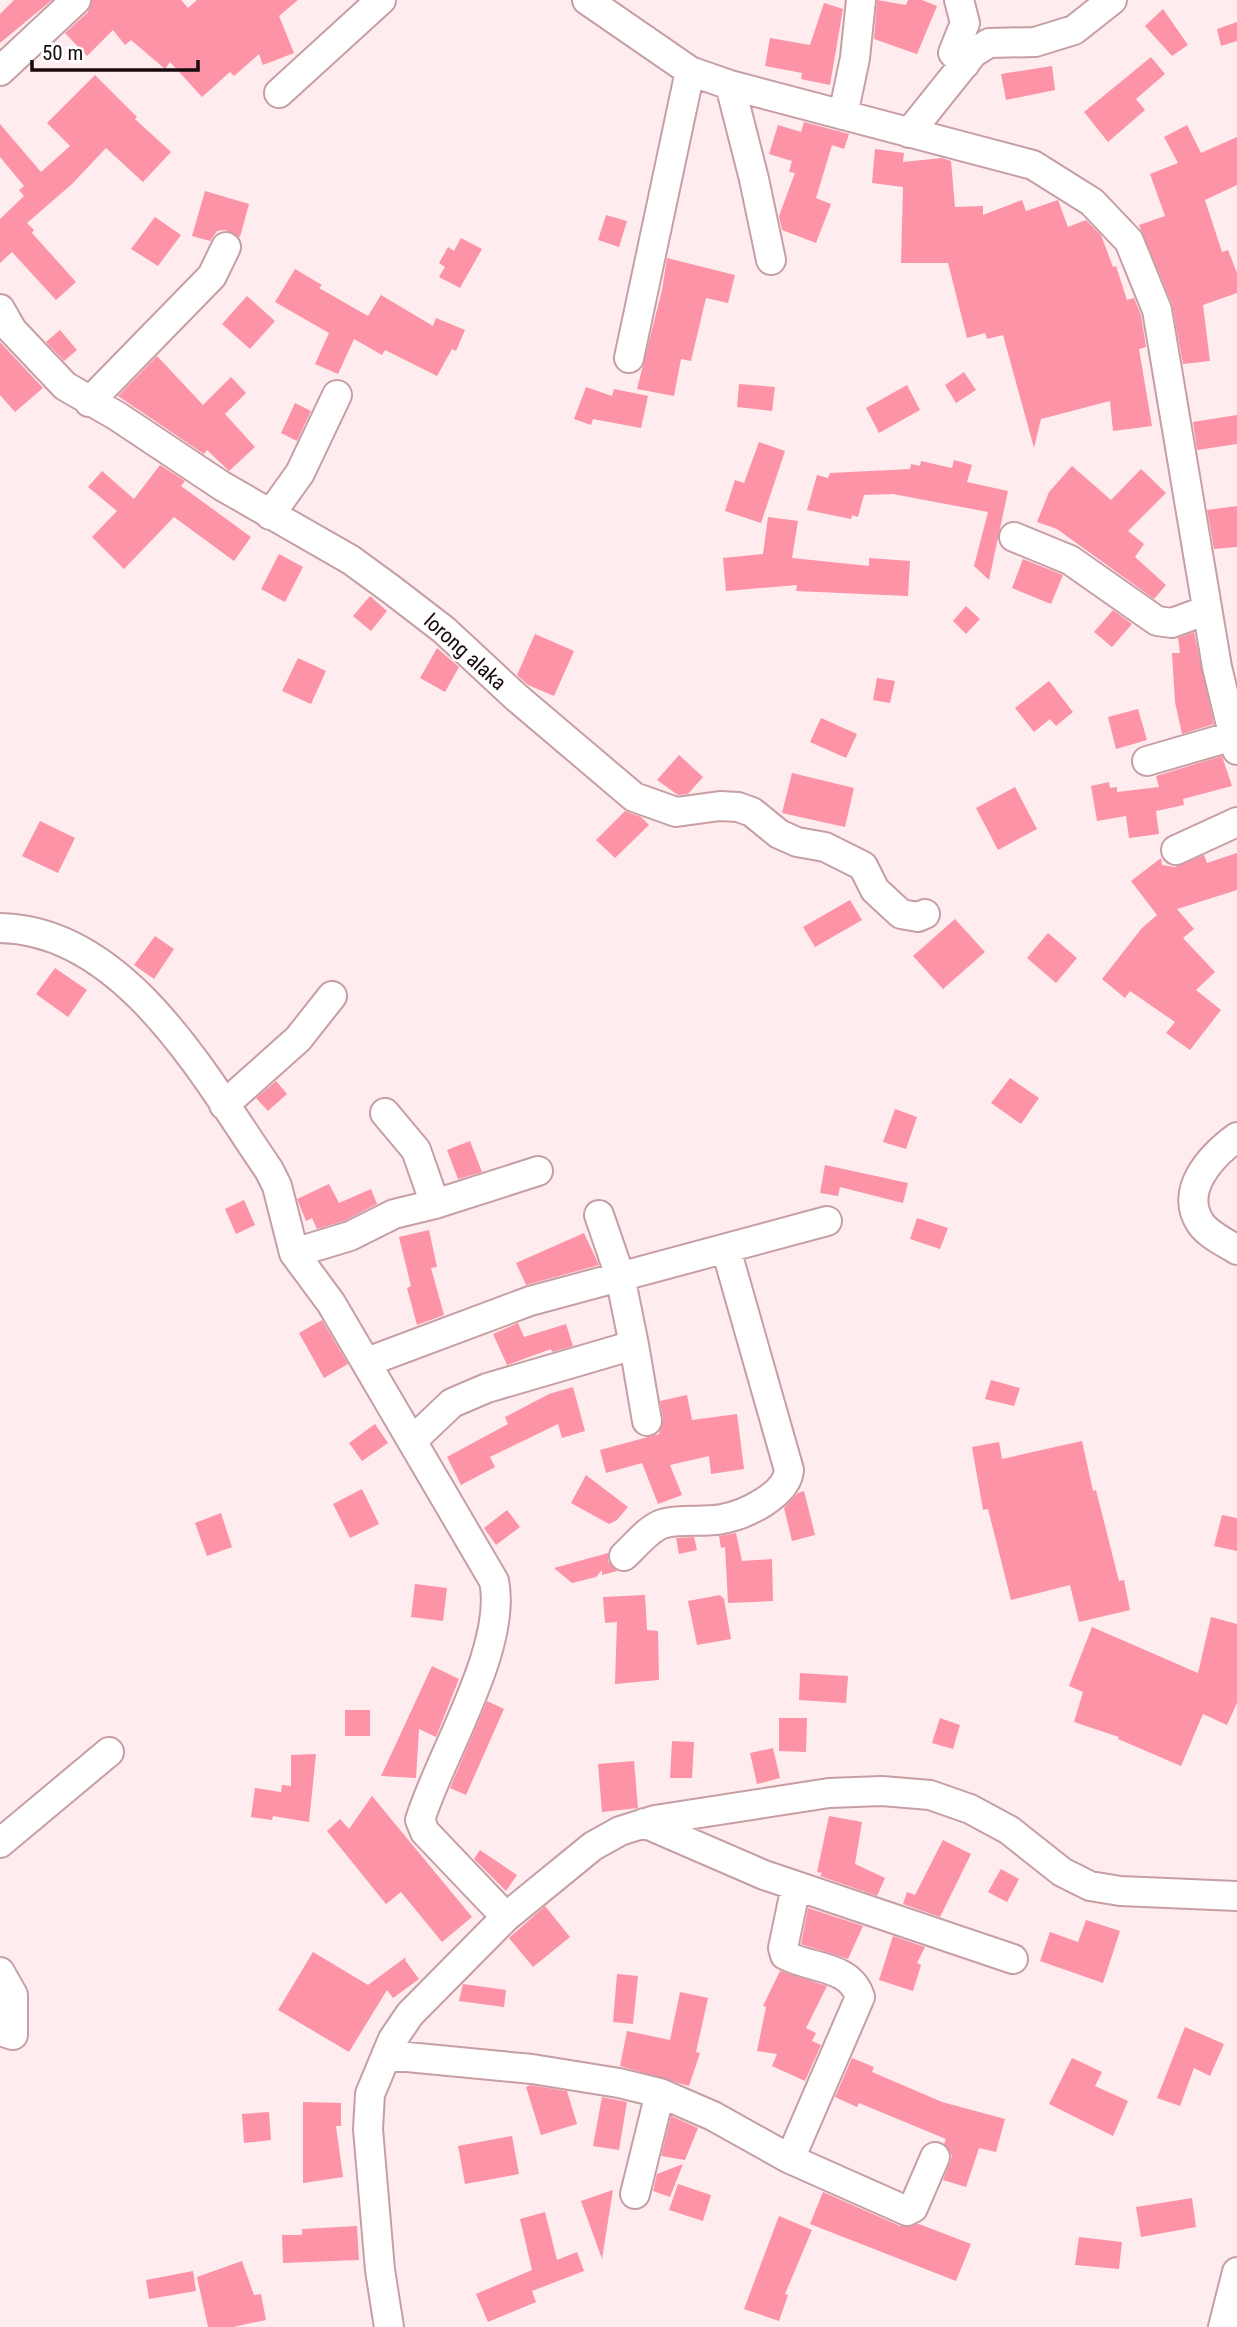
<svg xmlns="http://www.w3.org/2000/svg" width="1237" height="2327" font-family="'Roboto Condensed',sans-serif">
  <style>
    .building { fill: #fc93a7 }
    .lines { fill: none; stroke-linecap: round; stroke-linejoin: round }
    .minor-casing { stroke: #c79ea4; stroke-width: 32 }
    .minor { stroke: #fff; stroke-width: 28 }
    .labels { text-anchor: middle; stroke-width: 5; stroke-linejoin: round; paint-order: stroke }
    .street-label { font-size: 21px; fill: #17090c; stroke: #fefefe }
  </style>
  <rect width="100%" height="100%" fill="#feecef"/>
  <path class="building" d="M14,0H52L0,43V14Z
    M92,0H181L188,8L197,0H298L279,16L294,53L263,65L259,54L234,76L230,72L202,97L170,62L165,69L131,40L125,45L113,30L87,56L65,33L88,12Z
    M877,0L906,5L908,0H922L937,6L917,54L874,39Z
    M824,3L843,9L830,85L801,79L802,73L765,66L770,38L810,45Z
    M1163,9L1188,45L1172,56L1145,26Z
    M1237,22V41L1221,46L1217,29Z
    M1151,57L1165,74L1136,99L1145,110L1108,142L1084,112Z
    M1052,66L1055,90L1006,100L1001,74Z
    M95,75L137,117L135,119L171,152L143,182L106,148L72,184L27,223L34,230L32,233L76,282L56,300L12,252L0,263V219L24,196L19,190L24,186L0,157V124L41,172L70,146L47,123Z
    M804,122L849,134L844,149L832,145L816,198L831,204L816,243L782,230L779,216L795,173L789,172L792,161L769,154L778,125L801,132Z
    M1187,125L1201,153L1237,137V185L1205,200L1222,252L1228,250L1237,273V293L1203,305L1210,361L1183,364L1172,304L1139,225L1165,216L1150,174L1178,163L1164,137Z
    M875,149L904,153L903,162L942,158L951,161L955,207L983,206V215L1022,200L1026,211L1058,200L1068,227L1086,220L1101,235L1113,267L1116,266L1127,300L1134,298L1141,315L1146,347L1139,349L1152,426L1113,431L1110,401L1041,419L1034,448L1003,335L987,339L985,333L967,338L948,263H901L903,187L872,183Z
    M205,191L249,204L240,237L225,230L217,231L210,241L192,236Z
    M606,215L627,221L619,247L598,240Z
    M155,217L181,235L158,266L131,249Z
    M461,238L482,249L460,288L439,277L445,267L439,263L448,247L454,251Z
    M667,258L735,275L728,303L706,298L691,361L681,359L674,396L637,389L662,290Z
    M295,269L322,285L319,288L368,316L381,295L433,326L436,318L465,330L456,351L452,349L437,376L385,350L382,355L354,339L338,374L315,364L329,333L275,302Z
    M247,296L275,321L250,349L222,324Z
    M60,330L77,350L64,361L46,342Z
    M0,342L43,388L15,412L0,395Z
    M157,356L203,405L231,377L246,393L225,414L255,447L229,471L207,450L204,454L118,396Z
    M964,372L976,390L956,403L945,385Z
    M739,384L775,387L772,411L737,407Z
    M907,385L920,410L879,433L866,408Z
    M586,387L612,396L614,389L648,396L641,428L593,419L591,425L574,419Z
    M295,403L311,411L297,441L281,433Z
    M1237,415V444L1197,450L1193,422Z
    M759,442L785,451L761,523L725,511L735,480L744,483Z
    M954,460L972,465L967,482L1008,491L989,580L974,566L988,512L893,494L864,495L858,517L852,515L851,519L807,510L817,475L828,478L830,473L910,469L911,464L920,466L921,461L952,468Z
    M160,465L185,481L181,486L251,537L234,561L174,517L124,569L92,537L117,511L88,487L102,471L134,499Z
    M1072,466L1111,500L1141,469L1166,493L1128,531L1144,544L1135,557L1166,585L1154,599L1057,529L1037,522L1049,492Z
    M1237,506V547L1214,549L1207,510Z
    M768,517L798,521L792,558L869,566V558L910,561L908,596L796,591L797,585L726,591L723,558L763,554Z
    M279,554L303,567L285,602L261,589Z
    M1023,559L1063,575L1051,604L1012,588Z
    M370,596L387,611L371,631L353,616Z
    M966,606L980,619L966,634L953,621Z
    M1113,610L1132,624L1112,647L1094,632Z
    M1194,632L1214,724L1182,734L1175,702L1172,653H1180L1178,638Z
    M535,634L574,651L554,696L528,685L517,675Z
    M437,648L459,667L445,692L420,678Z
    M298,658L326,671L311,704L282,691Z
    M877,678L895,681L890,703L873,700Z
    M1049,681L1073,712L1056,726L1050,719L1034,732L1015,708Z
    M1138,709L1147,740L1116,749L1108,717Z
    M821,718L857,734L846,758L810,742Z
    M679,755L703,777L688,794L678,795L657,780Z
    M1222,756L1232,786L1183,799L1184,805L1156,811L1159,834L1129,838L1126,816L1097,821L1091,786L1109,782L1110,788L1117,787V792L1159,787L1156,776Z
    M792,773L854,788L845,827L782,813Z
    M1015,787L1037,829L998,850L976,808Z
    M625,811L641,817L649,825L615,858L596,840Z
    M40,821L75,838L58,873L22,856Z
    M1237,853V890L1177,909L1194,929L1183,938L1215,972L1196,990L1221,1010L1190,1050L1166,1033L1175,1022L1130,991L1125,998L1102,979L1142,928L1157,915L1131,881L1161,858L1162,865L1175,867L1204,855L1207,863Z
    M850,900L862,920L815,947L803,927Z
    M955,919L985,952L943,989L913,956Z
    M1048,933L1077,958L1056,983L1027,958Z
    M155,936L174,949L154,979L134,965Z
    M55,968L87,990L68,1017L36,994Z
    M1010,1078L1039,1098L1021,1124L991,1103Z
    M276,1081L287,1094L268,1111L256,1098Z
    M895,1109L917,1117L906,1149L883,1142Z
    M470,1141L482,1172L458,1179L447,1150Z
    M825,1165L908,1183L903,1203L840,1187L838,1196L820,1193Z
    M329,1184L339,1203L371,1189L377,1204L344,1221L317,1229L312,1218L306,1221L297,1199Z
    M244,1200L255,1225L236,1234L225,1209Z
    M917,1218L948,1228L940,1249L910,1239Z
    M429,1230L437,1267L431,1268L444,1315L417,1325L407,1288L411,1286L399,1237Z
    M584,1233L599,1265L526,1285L516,1263Z
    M322,1320L348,1364L324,1378L299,1333Z
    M518,1323L524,1337L566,1324L573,1346L552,1352L551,1349L507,1365L493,1334Z
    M991,1380L1020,1388L1014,1406L985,1399Z
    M573,1387L585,1431L562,1438L558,1424L490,1457L495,1467L461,1485L447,1457L508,1424L505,1417L549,1394Z
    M687,1395L692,1420L737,1414L744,1469L711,1474L709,1456L670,1465L682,1495L658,1504L642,1463L606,1473L600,1450L659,1434L663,1419L660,1401Z
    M375,1424L388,1443L362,1461L349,1443Z
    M1082,1441L1093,1491L1096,1490L1119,1581L1124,1580L1130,1610L1079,1622L1070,1585L1011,1600L988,1509L983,1510L972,1447L999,1442L1002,1459Z
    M586,1475L628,1507L617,1520L609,1524L571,1503Z
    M362,1489L379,1524L350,1538L333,1504Z
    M804,1491L815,1535L792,1541L784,1508L798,1493Z
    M507,1510L520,1527L496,1545L484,1528Z
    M221,1513L232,1547L207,1556L195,1523Z
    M1222,1515L1237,1518V1551L1214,1546Z
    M736,1533L742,1561L772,1559L773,1601L728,1603L725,1547L721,1548L719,1536Z
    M694,1537L697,1550L679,1554L676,1538Z
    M608,1553V1561L617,1571L602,1575V1570L596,1577L572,1583L554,1568Z
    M415,1584L447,1588L443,1621L411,1617Z
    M645,1595L647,1630L658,1631L659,1680L615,1684L617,1622L605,1623L603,1597Z
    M720,1595L724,1599L731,1639L697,1645L688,1601Z
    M1211,1617L1237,1624V1703L1227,1725L1203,1714L1181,1766L1118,1739L1119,1737L1074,1722L1083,1692L1069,1686L1092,1627L1198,1673Z
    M432,1666L459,1679L436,1737L419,1729L416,1778L381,1776Z
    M800,1673L848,1676L846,1703L799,1700Z
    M487,1701L504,1709L466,1795L450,1788Z
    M345,1710H370V1736H345Z
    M779,1718H807L806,1752L779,1751Z
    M940,1718L960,1725L953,1749L932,1743Z
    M672,1741L694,1742L692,1778H670Z
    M773,1748L780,1778L757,1784L750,1753Z
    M316,1754L309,1822L273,1816L272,1820L251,1817L255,1788L281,1792L282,1785L291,1786V1755Z
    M634,1761L638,1808L602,1812L598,1764Z
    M372,1796L472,1917L442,1942L401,1892L386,1904L327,1831L340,1819L349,1829Z
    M829,1816L862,1822L855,1864L885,1878L877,1896L820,1876L822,1873L817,1872Z
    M943,1840L971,1854L940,1917L903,1904L907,1892L915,1895Z
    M480,1850L517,1875L506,1891L474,1859Z
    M1001,1869L1019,1879L1007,1902L988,1892Z
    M545,1906L570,1937L533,1967L509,1938Z
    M808,1908L863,1926L848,1959L801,1944Z
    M1086,1920L1120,1931L1103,1983L1040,1961L1050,1932L1078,1942Z
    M893,1936L925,1947L917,1963L921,1965L913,1991L879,1980Z
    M313,1952L368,1985L406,1957L405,1960L419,1979L393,1998L387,1990L349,2052L278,2010Z
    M780,1971L827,1986L806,2028L816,2033L812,2041L821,2045L805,2081L772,2066L777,2054L757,2051L766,2007L763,2006Z
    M617,1974L638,1976L633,2024L613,2022Z
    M463,1984L506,1990L504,2007L459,2001Z
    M680,1992L708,1998L696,2052L700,2053L689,2086L620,2066L627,2031L670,2040Z
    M1185,2027L1224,2044L1210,2076L1194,2068L1180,2106L1157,2098Z
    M852,2058L874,2067L872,2072L942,2102L1005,2119L996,2152L979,2148L966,2187L943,2180L952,2156L944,2144L946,2139L859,2103L857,2107L835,2097Z
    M1072,2058L1102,2072L1095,2086L1128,2101L1113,2136L1049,2104Z
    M530,2085L567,2091L577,2124L541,2135L526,2087Z
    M602,2097L627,2102L619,2150L593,2146Z
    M303,2102L341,2103V2126H336L343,2177L303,2183Z
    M269,2112L271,2140L244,2143L242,2114Z
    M671,2116L698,2128L685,2160L661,2156Z
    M512,2136L519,2174L465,2184L458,2146Z
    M683,2164L670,2197L653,2191L657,2174Z
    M678,2184L711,2195L703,2221L669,2210Z
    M613,2190L602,2259L581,2201Z
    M823,2192L900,2226L919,2224L971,2244L956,2281L810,2224Z
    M1192,2198L1196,2227L1141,2237L1136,2207Z
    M545,2212L557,2260L577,2252L584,2271L532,2291L536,2302L488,2322L476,2294L532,2270L520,2219Z
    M779,2216L812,2230L785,2294L788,2295L779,2321L744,2309Z
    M357,2226L359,2260L283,2263L282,2235H302V2229Z
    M1079,2237L1122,2242L1119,2269L1075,2265Z
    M242,2261L254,2295L261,2294L266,2320L233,2327H208L197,2277Z
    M193,2271L196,2291L149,2299L146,2280Z"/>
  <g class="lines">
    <defs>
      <path id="minor" d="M587,0L690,71L730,85L1033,165L1092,202L1129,241L1157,310L1217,667L1237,750
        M959,0L965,23L953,53L965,64
        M0,71L76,0
        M730,85L754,179L771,260
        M279,93L381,0
        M843,115L855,58L861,0
        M909,133L973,53L989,43L1035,42L1074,30L1112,0
        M0,309L12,330L65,386L117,416L222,486L351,560L392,590L444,630L516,697L634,797L676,812L720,806L738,807L752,812L779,834L797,842L825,847L863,866L875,890L901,914L918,917L925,914
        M629,358L690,71
        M89,402L212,276L226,247
        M270,515L300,473L337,395
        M1014,537L1070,560L1157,621L1172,623L1207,610
        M1147,761L1233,736
        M1176,850L1237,822
        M0,928C126,930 206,1079 269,1170L277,1186L294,1253L331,1303L494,1581C508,1647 440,1755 420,1820L425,1832L506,1917
        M224,1105L298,1039L332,996
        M385,1113L416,1150L435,1204
        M1237,1137C1211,1156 1178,1191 1201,1224C1209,1235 1226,1243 1237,1250
        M294,1253L350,1236L394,1214L435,1204L538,1171
        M634,1345L647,1421
        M367,1362L530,1301L827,1221
        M413,1440L452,1403L487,1388L634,1345L620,1276L599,1215
        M624,1556C635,1546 648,1529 662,1524C680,1518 703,1523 722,1519C745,1515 787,1495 789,1470L726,1249
        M644,1823L764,1875L1013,1959
        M0,1843L109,1752
        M0,1972L13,1995V2035L0,2031
        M386,2055L532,2069L619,2083L660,2093L713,2116L790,2159L907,2211L913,2208L935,2157
        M790,2159L860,1997C850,1965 811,1969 785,1955L783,1948L796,1886
        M635,2194L660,2093
        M389,2327L380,2270L368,2129L370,2094L393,2039L410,2014L506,1917L593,1846L620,1831L655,1820L829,1793L882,1791L930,1795L970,1809L1009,1830L1062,1872L1090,1886L1120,1891L1237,1896
        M1223,2327L1237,2272"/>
    </defs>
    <use href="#minor" class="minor-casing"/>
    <use href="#minor" class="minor"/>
  </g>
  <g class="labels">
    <g class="street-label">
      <text transform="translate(465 652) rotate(42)" y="7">lorong alaka</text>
    </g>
  </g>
  <path d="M32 60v10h166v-10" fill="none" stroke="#17090c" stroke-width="3.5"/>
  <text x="42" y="60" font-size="21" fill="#17090c" stroke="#fefefe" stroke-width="5" paint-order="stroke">50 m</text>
</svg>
